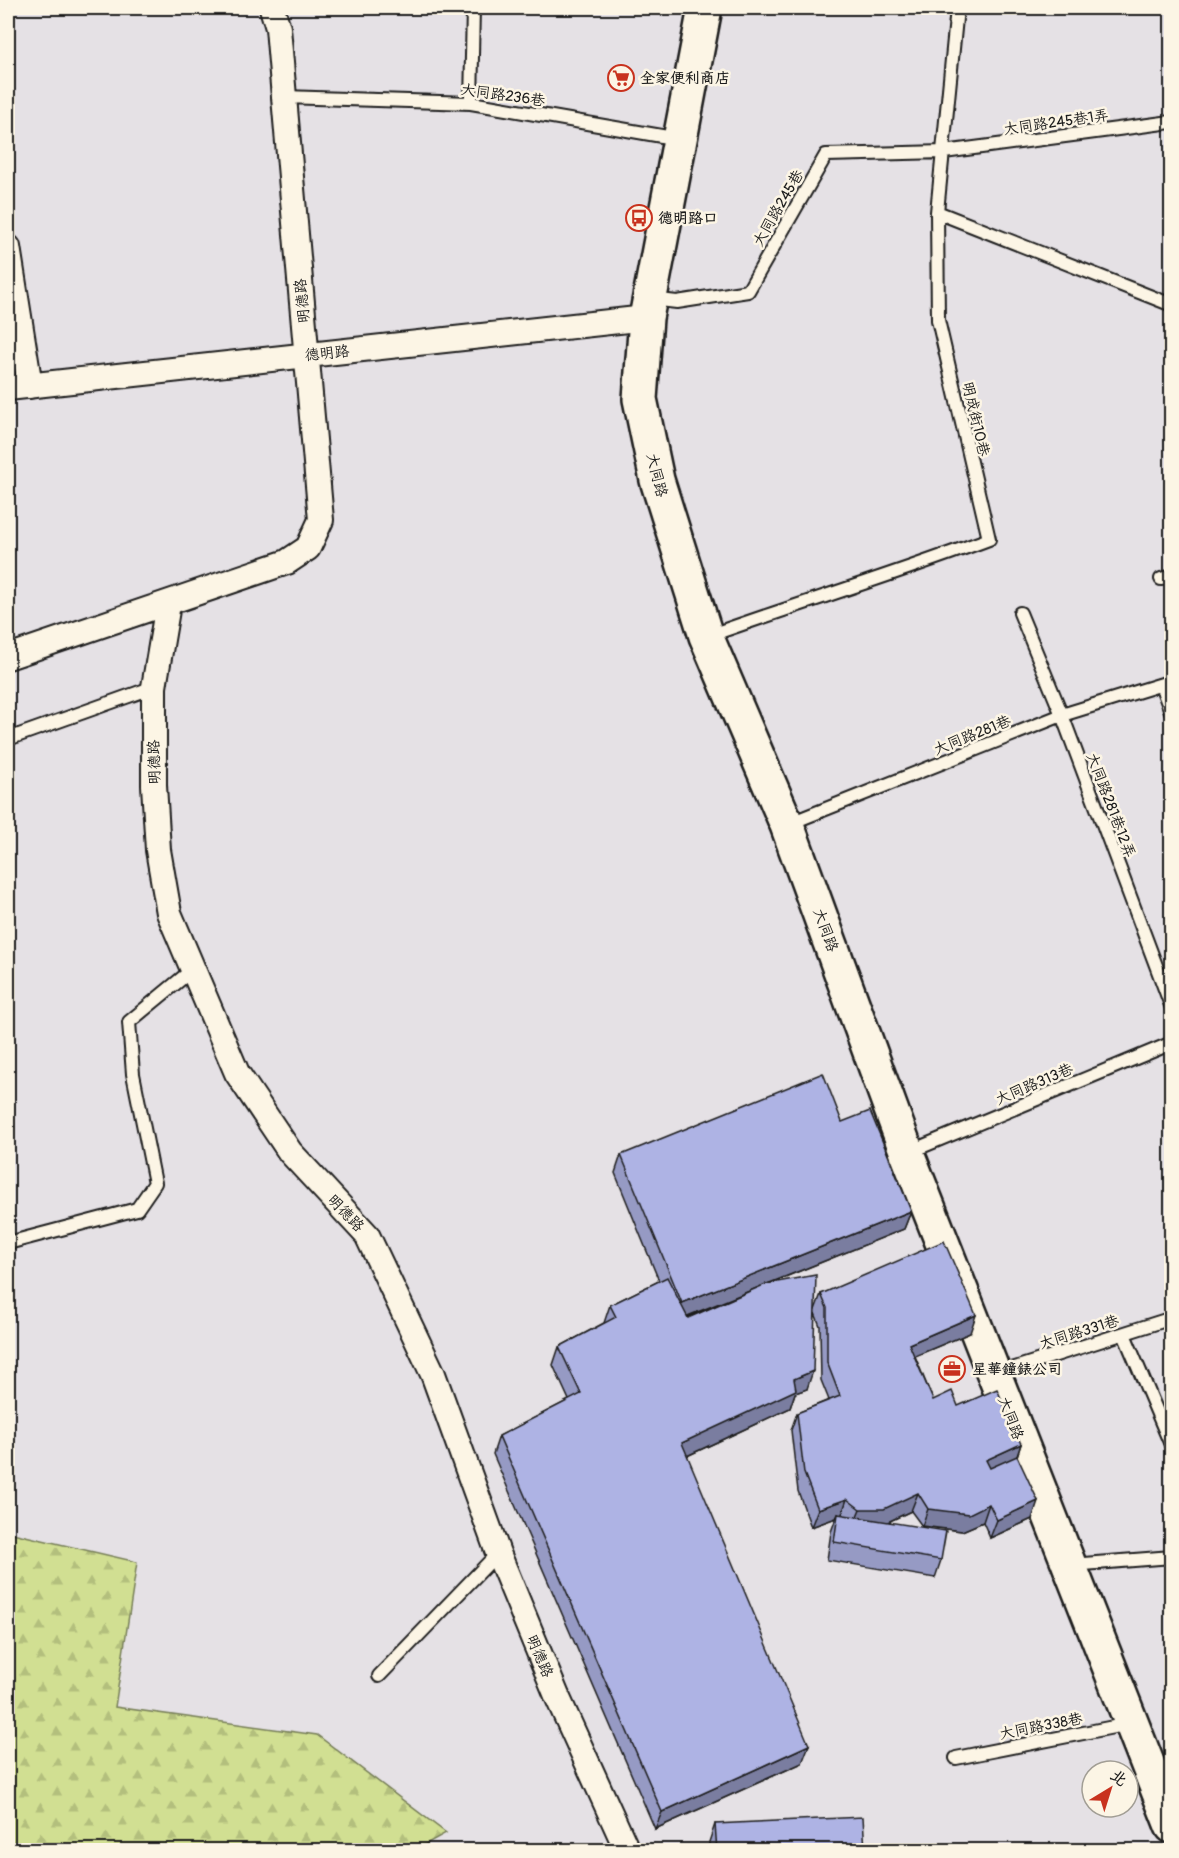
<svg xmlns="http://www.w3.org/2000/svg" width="1179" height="1858" font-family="Pangolin,'LXGW WenKai TC',sans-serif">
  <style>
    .forest { fill: url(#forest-firs); stroke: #767e57; stroke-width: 1.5 }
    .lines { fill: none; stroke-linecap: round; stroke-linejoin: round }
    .lane-casing { stroke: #1c1c1c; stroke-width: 16 }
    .street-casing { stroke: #1c1c1c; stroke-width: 28 }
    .secondary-casing { stroke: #1c1c1c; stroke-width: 38 }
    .lane { stroke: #fcf5e5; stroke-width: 12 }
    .street { stroke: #fcf5e5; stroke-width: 24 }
    .secondary { stroke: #fcf5e5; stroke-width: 33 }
    .wall { fill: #969ac4; stroke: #1c1c1c; stroke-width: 1.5; fill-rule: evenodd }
    .shaded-wall { fill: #7a7da0; stroke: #1c1c1c; stroke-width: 1.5 }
    .building { fill: #aeb3e4; stroke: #1c1c1c; stroke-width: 1.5 }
    .labels { text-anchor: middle; stroke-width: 5; stroke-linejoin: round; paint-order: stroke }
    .poi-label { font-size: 15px; font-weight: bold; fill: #1c1c1c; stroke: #fcf5e5; text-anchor: start }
    .street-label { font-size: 15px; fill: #1c1c1c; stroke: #fcf5e5 }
  </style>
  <defs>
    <pattern id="forest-firs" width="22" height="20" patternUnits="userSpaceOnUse" patternTransform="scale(1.5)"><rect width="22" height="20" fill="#d1df92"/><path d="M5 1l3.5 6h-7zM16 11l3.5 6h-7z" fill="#b3bf7d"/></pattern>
  </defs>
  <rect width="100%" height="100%" fill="#e5e1e5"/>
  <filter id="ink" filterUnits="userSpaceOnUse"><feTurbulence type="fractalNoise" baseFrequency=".0167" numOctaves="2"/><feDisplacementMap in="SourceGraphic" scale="12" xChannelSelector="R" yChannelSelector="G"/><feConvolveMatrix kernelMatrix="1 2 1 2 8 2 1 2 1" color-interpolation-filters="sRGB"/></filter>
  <g filter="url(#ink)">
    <path class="forest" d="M8,1532L137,1562L115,1707L317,1735L446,1833L415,1850H8Z"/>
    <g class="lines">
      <defs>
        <path id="lane" d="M284,97L471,103L679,139
          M471,103L473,8
          M937,212L1172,305
          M651,299L677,302L748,291L826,155L944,152L1171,122
          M1161,579L1172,576
          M1020,613L1062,715L1172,1008
          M708,636C801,603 896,574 989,539L938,320L937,212L957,8
          M1161,685L1172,714
          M8,739L154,687
          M788,824L1062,715L1172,681
          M909,1152L1172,1043
          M8,1243L137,1209L155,1183L133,1074L129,1022L192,970
          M1124,1334L1172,1447
          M996,1374L1172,1318
          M1071,1565L1172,1557
          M379,1676L498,1553
          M956,1758L1129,1724"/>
        <path id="street" d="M8,247L30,386
          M8,388L646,318
          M168,604L154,687V785L158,850L169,913L237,1073L290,1152L367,1235L433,1374L498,1553L557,1696L627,1850
          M8,657L287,562L308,548L321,520L284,97L278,28L272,8"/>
        <path id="secondary" d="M705,8L646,318L640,399L657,480L706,636L787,825L907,1153L1172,1826"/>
      </defs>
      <use href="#lane" class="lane-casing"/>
      <use href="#street" class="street-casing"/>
      <use href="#secondary" class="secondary-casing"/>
      <use href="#lane" class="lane"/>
      <use href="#street" class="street"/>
      <use href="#secondary" class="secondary"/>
    </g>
    <path class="wall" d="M842,1122L911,1211L904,1229L768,1284L815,1310L821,1294L970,1333L915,1356L933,1400L958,1406L1021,1444L1017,1456L1032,1519L990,1538L983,1522L962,1531L922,1526L911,1511L888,1522L941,1560L935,1578L827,1560L831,1532L836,1518L811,1527L798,1491L791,1430L797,1413L829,1400L821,1380L820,1326L815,1313L807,1389L795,1393L790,1408L687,1456L802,1763L655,1829L493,1454L499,1436L569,1400L553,1365L559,1347L604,1323L610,1305L659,1281L615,1173L621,1155ZM751,1291L688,1318L687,1317Z
      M715,1824L865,1851H709V1842Z"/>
    <path class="shaded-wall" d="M911,1211L904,1229L675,1321L682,1303Z
      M976,1315L970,1333L903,1361L909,1344Z
      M813,1371L807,1389L795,1393L790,1408L676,1461L682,1443L794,1379Z
      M1021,1444L1015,1462L980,1477L986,1460Z
      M918,1493L911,1511L877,1527L853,1526L860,1509Z
      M847,1499L841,1517L838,1514L836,1518L811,1527L818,1509Z
      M1038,1501L1032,1519L990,1538L997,1520Z
      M989,1504L983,1522L962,1531L922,1526L928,1509Z
      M809,1745L802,1763L655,1829L662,1812Z"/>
    <path class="building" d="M823,1073L842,1122L870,1111L911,1211L682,1303L621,1155Z
      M944,1241L976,1315L909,1344L933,1400L952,1391L958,1406L997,1389L1021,1444L986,1460L990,1468L1017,1456L1038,1501L997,1520L989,1504L969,1514L928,1509L918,1493L884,1509H860L847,1499L818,1509L804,1473L797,1413L840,1396L827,1362V1308L821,1294Z
      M816,1275L813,1371L794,1379L796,1390L682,1443L809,1745L662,1812L499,1436L581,1394L559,1347L616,1317L610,1305L667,1277L688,1318L766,1284Z
      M838,1514L946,1531L941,1560L834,1542Z
      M863,1817L865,1851H717L715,1824Z"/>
  </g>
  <defs>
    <symbol id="supermarket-ring" viewBox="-11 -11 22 22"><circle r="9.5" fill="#fcf5e5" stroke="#c8321e" stroke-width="1.5"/><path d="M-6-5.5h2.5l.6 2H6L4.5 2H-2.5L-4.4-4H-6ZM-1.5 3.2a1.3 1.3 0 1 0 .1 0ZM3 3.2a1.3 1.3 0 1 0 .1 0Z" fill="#c8321e"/></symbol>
    <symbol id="bus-ring" viewBox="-11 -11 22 22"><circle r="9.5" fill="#fcf5e5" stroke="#c8321e" stroke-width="1.5"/><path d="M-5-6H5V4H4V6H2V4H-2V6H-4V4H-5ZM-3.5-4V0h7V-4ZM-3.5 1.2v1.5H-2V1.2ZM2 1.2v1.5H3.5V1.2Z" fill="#c8321e"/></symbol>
    <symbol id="office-ring" viewBox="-11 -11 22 22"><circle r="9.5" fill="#fcf5e5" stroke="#c8321e" stroke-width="1.5"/><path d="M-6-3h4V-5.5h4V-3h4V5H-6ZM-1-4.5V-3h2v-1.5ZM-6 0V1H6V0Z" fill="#c8321e"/></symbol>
  </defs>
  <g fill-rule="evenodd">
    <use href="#supermarket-ring" x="606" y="63" width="30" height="30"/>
    <use href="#bus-ring" x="624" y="203" width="30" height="30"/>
    <use href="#office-ring" x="937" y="1354" width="30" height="30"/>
  </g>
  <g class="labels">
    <g class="poi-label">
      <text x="640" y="83">全家便利商店</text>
      <text x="658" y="223">德明路口</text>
      <text x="972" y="1374">星華鐘錶公司</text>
    </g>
    <g class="street-label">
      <text transform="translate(503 95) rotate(8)" y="5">大同路236巷</text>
      <text transform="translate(1056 122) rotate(-8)" y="5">大同路245巷1弄</text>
      <text transform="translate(778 208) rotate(-60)" y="5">大同路245巷</text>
      <text transform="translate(302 301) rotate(-95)" y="5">明德路</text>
      <text transform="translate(327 353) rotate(-6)" y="5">德明路</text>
      <text transform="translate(976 419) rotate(77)" y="5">明成街10巷</text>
      <text transform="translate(657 475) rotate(76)" y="5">大同路</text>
      <text transform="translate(972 735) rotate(-22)" y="5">大同路281巷</text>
      <text transform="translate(154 762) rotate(-91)" y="5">明德路</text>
      <text transform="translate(1111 805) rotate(69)" y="5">大同路281巷12弄</text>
      <text transform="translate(826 930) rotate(70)" y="5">大同路</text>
      <text transform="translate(1034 1084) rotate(-23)" y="5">大同路313巷</text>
      <text transform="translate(346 1213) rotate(46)" y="5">明德路</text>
      <text transform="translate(1079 1332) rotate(-17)" y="5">大同路331巷</text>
      <text transform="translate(1011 1418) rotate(69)" y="5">大同路</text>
      <text transform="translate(540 1656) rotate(67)" y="5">明德路</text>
      <text transform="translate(1041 1726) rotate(-11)" y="5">大同路338巷</text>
    </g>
  </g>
  <rect width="1179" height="1858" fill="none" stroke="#fcf5e5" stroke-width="30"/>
  <rect x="15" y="15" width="1149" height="1828" fill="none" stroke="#1c1c1c" stroke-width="2" filter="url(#ink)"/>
  <g transform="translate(1110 1789) rotate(38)"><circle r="28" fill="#fcf5e5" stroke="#a29e95" stroke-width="1.5"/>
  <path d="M0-4.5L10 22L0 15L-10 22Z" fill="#c8321e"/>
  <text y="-9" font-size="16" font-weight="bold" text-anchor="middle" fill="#1c1c1c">北</text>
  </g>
</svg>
